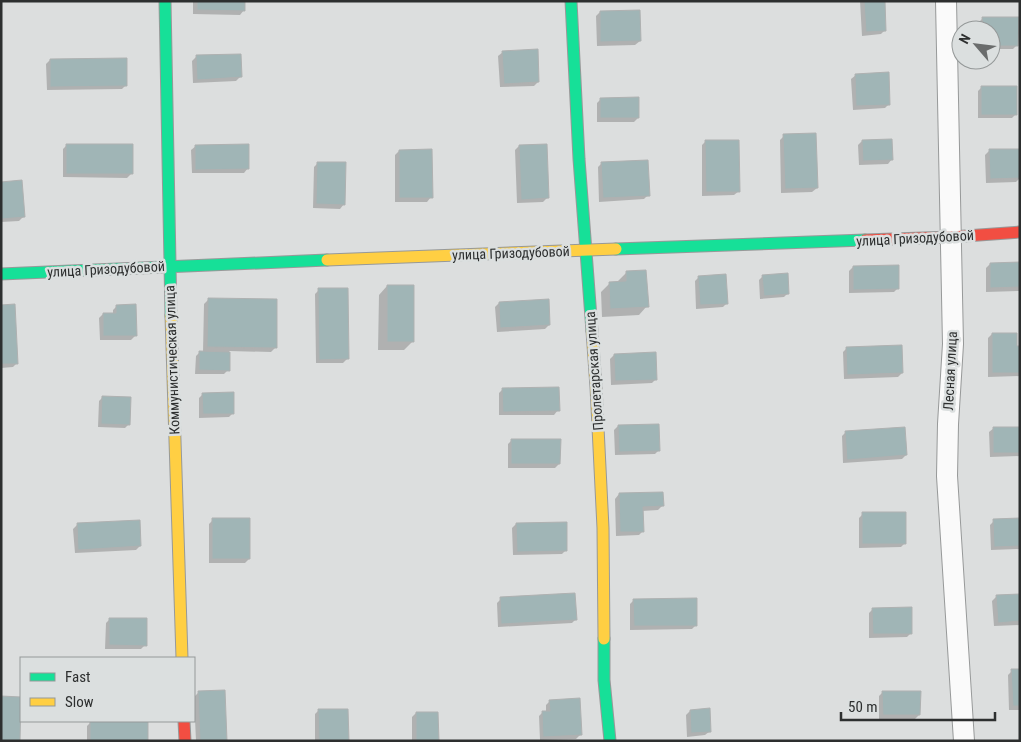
<svg xmlns="http://www.w3.org/2000/svg" width="1021" height="742" font-family="'Roboto Condensed',sans-serif">
  <style>
    .shadow { fill: #0003 }
    .building { fill: #a0b5b6; stroke: #afb1b1 }
    .lines { fill: none; stroke-linecap: round; stroke-linejoin: round }
    .street-casing { stroke: #979999; stroke-width: 22 }
    .fast-casing { stroke: #979999; stroke-width: 13 }
    .slow-casing { stroke: #979999; stroke-width: 13 }
    .jam-casing { stroke: #979999; stroke-width: 13 }
    .street { stroke: #fafafa; stroke-width: 20 }
    .fast { stroke: #16e098; stroke-width: 11 }
    .slow { stroke: #ffcf43; stroke-width: 11 }
    .jam { stroke: #f24e42; stroke-width: 11 }
    .labels { text-anchor: middle; stroke-width: 5; stroke-linejoin: round; paint-order: stroke }
    .street-label { font-size: 14px; fill: #2d2f2f; stroke: #dbdfdf }
  </style>
  <rect width="100%" height="100%" fill="#dcdede"/>
  <path class="shadow" d="M193,1H244V10L240,15L193,14Z
    M860,1H883L885,30L881,34L862,36Z
    M600,12L640,41L635,45L597,46L596,16Z
    M983,18L1017,45L1013,49H991V30H979V22Z
    M503,52L538,82L534,86L500,87L498,56Z
    M196,57L240,77L236,81L193,83L192,61Z
    M50,60L126,85L122,89L47,90L46,64Z
    M856,75L889,104L885,108L853,110L851,79Z
    M982,87L1016,114L1012,118H978V91Z
    M601,99L638,118L634,122H597V103Z
    M784,136L817,188L812,192L781,193L780,140Z
    M706,141L739,191L734,195L702,196V145Z
    M862,141L892,159L888,164L859,165L858,145Z
    M67,145L131,174L127,178L63,177V149Z
    M196,146L248,168L244,173H192L191,150Z
    M519,146L547,198L543,202L517,203L515,150Z
    M1019,150L1020,178L1016,182L986,183L985,155L989,151Z
    M399,151L431,197L427,202H395V155Z
    M318,163L344,204L340,209L313,208L314,167Z
    M602,163L648,195L644,199L599,202L598,167Z
    M1,183L23,217L19,221L1,222Z
    M1020,263V291L986,292V268L990,264Z
    M853,267L898,288L894,292L849,293V271Z
    M627,272L647,306L639,315L602,317L601,292L610,283H618V281Z
    M763,276L788,293L784,297L760,299L759,280Z
    M699,277L727,303L723,307L696,309L695,281Z
    M387,286L413,341L404,350H378L379,295Z
    M319,290L347,359L343,363H316L315,294Z
    M208,300L275,348L271,352L229,351L228,370L224,374H195L196,356L200,352H203L204,304Z
    M499,303L549,325L545,329L497,332L495,307Z
    M1,306L17,363L13,367L1,368Z
    M117,306L135,336L131,340H100L99,318L103,314H113V310Z
    M992,334L1016,347H1020V376L988,377V338Z
    M847,348L902,373L898,377L844,379L843,352Z
    M614,355L656,379L652,383L611,385L610,359Z
    M503,389L558,410L554,415H499V393Z
    M203,394L233,413L229,417L199,418V398Z
    M103,397L129,424L125,428L98,427L99,401Z
    M618,426L659,450L655,454L615,455L614,430Z
    M994,428H1020V456L990,457L989,432Z
    M846,432L906,455L902,459L843,463L842,436Z
    M512,440L559,464L555,468H508V444Z
    M619,494L662,506L658,510L642,511L643,531L639,535L616,536L615,499Z
    M863,514L905,543L901,547L859,548V518Z
    M213,520L249,559L245,563H209V524Z
    M1020,520V549L991,550L990,525L994,521Z
    M78,524L140,546L136,550L75,553L73,529Z
    M516,524L566,550L562,554L513,555L512,528Z
    M1020,595V625L994,626L992,601L996,597Z
    M501,599L576,619L572,623L498,627L497,603Z
    M634,600L696,625L692,629L630,630V604Z
    M873,609L911,633L907,637L869,638V613Z
    M110,619L145,645L141,649H105L106,623Z
    M1020,670V710H1009L1008,675L1012,671Z
    M883,692L919,715L915,719H879V696Z
    M198,693L226,741H196L194,697Z
    M550,701L580,735L576,739L540,740L539,716L543,712H546V705Z
    M319,710L347,741H315V714Z
    M690,711L710,731L705,735L687,737L686,715Z
    M416,713L438,741H412V717Z
    M91,722L147,741H87V726Z"/>
  <path class="building" d="M197,1H245V11L197,10Z
    M864,1H885L886,31L866,32Z
    M640,10L641,41L600,42V11Z
    M982,17H1019L1018,46H991V30H983Z
    M538,49L539,82L504,84L502,51Z
    M241,54L242,77L197,80L196,55Z
    M127,58V86L50,87V59Z
    M889,72L890,105L856,106L855,74Z
    M981,86H1017V115H981Z
    M639,97V118H600V98Z
    M816,133L818,188L785,189L783,134Z
    M892,139L893,160L863,161L862,140Z
    M705,140H739L740,192H706Z
    M66,144H133V174H66Z
    M249,144V169L195,170V145Z
    M547,144L549,198L521,200L519,145Z
    M432,149L433,198H399V150Z
    M989,149H1020V178L990,179Z
    M648,160L650,196L603,198L601,162Z
    M317,162H346L345,205L316,204Z
    M22,180L25,217L1,219V182Z
    M1020,262V287L990,288V263Z
    M899,265V289L853,290V266Z
    M646,270L649,307L610,309L609,282L626,281V271Z
    M788,273L789,294L764,296L762,275Z
    M726,274L728,304L700,305L698,276Z
    M387,285H414V342H387Z
    M318,288H348L349,359L319,360Z
    M208,298L277,299V348L207,347Z
    M549,299L550,325L500,328L499,302Z
    M15,304L18,364H1V305Z
    M136,304L137,336H103V313H116V305Z
    M992,333H1017V346H1020V373H992Z
    M902,345L903,373L847,375L846,347Z
    M199,351L230,352V371L199,370Z
    M656,352L657,380L615,381L614,354Z
    M559,387L560,411L503,412L502,388Z
    M234,392V414H203L202,393Z
    M102,396L131,397L130,425L101,424Z
    M659,424L660,451L619,452L618,425Z
    M905,427L907,455L847,460L845,431Z
    M993,427H1020V453H993Z
    M511,439H561L560,464H511Z
    M663,492L664,506L643,507L644,532H620L619,493Z
    M862,512H906V544H862Z
    M212,518H250V559H212Z
    M1020,518V546L994,547L993,519Z
    M140,520L141,546L78,550L77,523Z
    M567,522V551L517,552L516,523Z
    M575,593L577,620L501,624L500,597Z
    M1020,594V621L998,623L996,595Z
    M697,598V626H634L633,599Z
    M912,607V634H873L872,608Z
    M109,618H147V646L109,645Z
    M1011,669H1020V706H1013Z
    M225,690L227,741H200L198,691Z
    M882,691H921L920,715H883Z
    M1,696L21,697L20,741H1Z
    M580,698L582,735L543,737L542,711H550L549,700Z
    M710,708L711,732L691,733L690,710Z
    M318,709H348L349,741H319Z
    M416,712H438L439,741H416Z
    M90,721H148V741H90Z"/>
  <g class="lines">
    <defs>
      <path id="street" d="M946,1L953,344L948,424L947,476L964,741"/>
      <path id="fast" d="M165,1L171,316
        M571,1L579,159L592,331
        M616,249L865,240
        M1,274L327,260
        M604,639V680L610,741"/>
      <path id="slow" d="M327,260L616,249
        M171,316L182,658
        M592,331L596,387L603,528L604,639"/>
      <path id="jam" d="M865,240L951,237L1020,232
        M184,721L185,741"/>
    </defs>
    <use href="#street" class="street-casing"/>
    <use href="#fast" class="fast-casing"/>
    <use href="#slow" class="slow-casing"/>
    <use href="#jam" class="jam-casing"/>
    <use href="#street" class="street"/>
    <use href="#fast" class="fast"/>
    <use href="#slow" class="slow"/>
    <use href="#jam" class="jam"/>
  </g>
  <g class="labels">
    <g class="street-label">
      <text transform="translate(915 238) rotate(-3)" y="5">улица Гризодубовой</text>
      <text transform="translate(511 253) rotate(-2)" y="5">улица Гризодубовой</text>
      <text transform="translate(106 269) rotate(-3)" y="5">улица Гризодубовой</text>
      <text transform="translate(172 360) rotate(-92)" y="5">Коммунистическая улица</text>
      <text transform="translate(594 371) rotate(-94)" y="5">Пролетарская улица</text>
      <text transform="translate(950 371) rotate(-87)" y="5">Лесная улица</text>
    </g>
  </g>
  <rect width="1021" height="742" fill="none" stroke="#2d2f2f" stroke-width="5"/>
  <rect x="20" y="657" width="175" height="65" fill="#dbdfdf" stroke="#959999"/>
  <rect x="30" y="673" width="25" height="8" fill="#16e098" stroke="#959999"/>
  <text x="65" y="682" font-size="15" fill="#2d2f2f">Fast</text>
  <rect x="30" y="698" width="25" height="8" fill="#ffcf43" stroke="#959999"/>
  <text x="65" y="707" font-size="15" fill="#2d2f2f">Slow</text>
  <g transform="translate(976 45) rotate(298)"><circle r="24" fill="#dbdfdf" stroke="#959999"/>
  <path d="M0-4L9 19L0 12L-9 19Z" fill="#6a6c6c"/>
  <text y="-8" font-size="14" font-weight="bold" text-anchor="middle" fill="#2d2f2f">N</text>
  </g>
  <path d="M841 712v8h154v-8" fill="none" stroke="#2d2f2f" stroke-width="2.5"/>
  <text x="848" y="712" font-size="15" fill="#2d2f2f" stroke="#dbdfdf" stroke-width="4" paint-order="stroke">50 m</text>
</svg>
